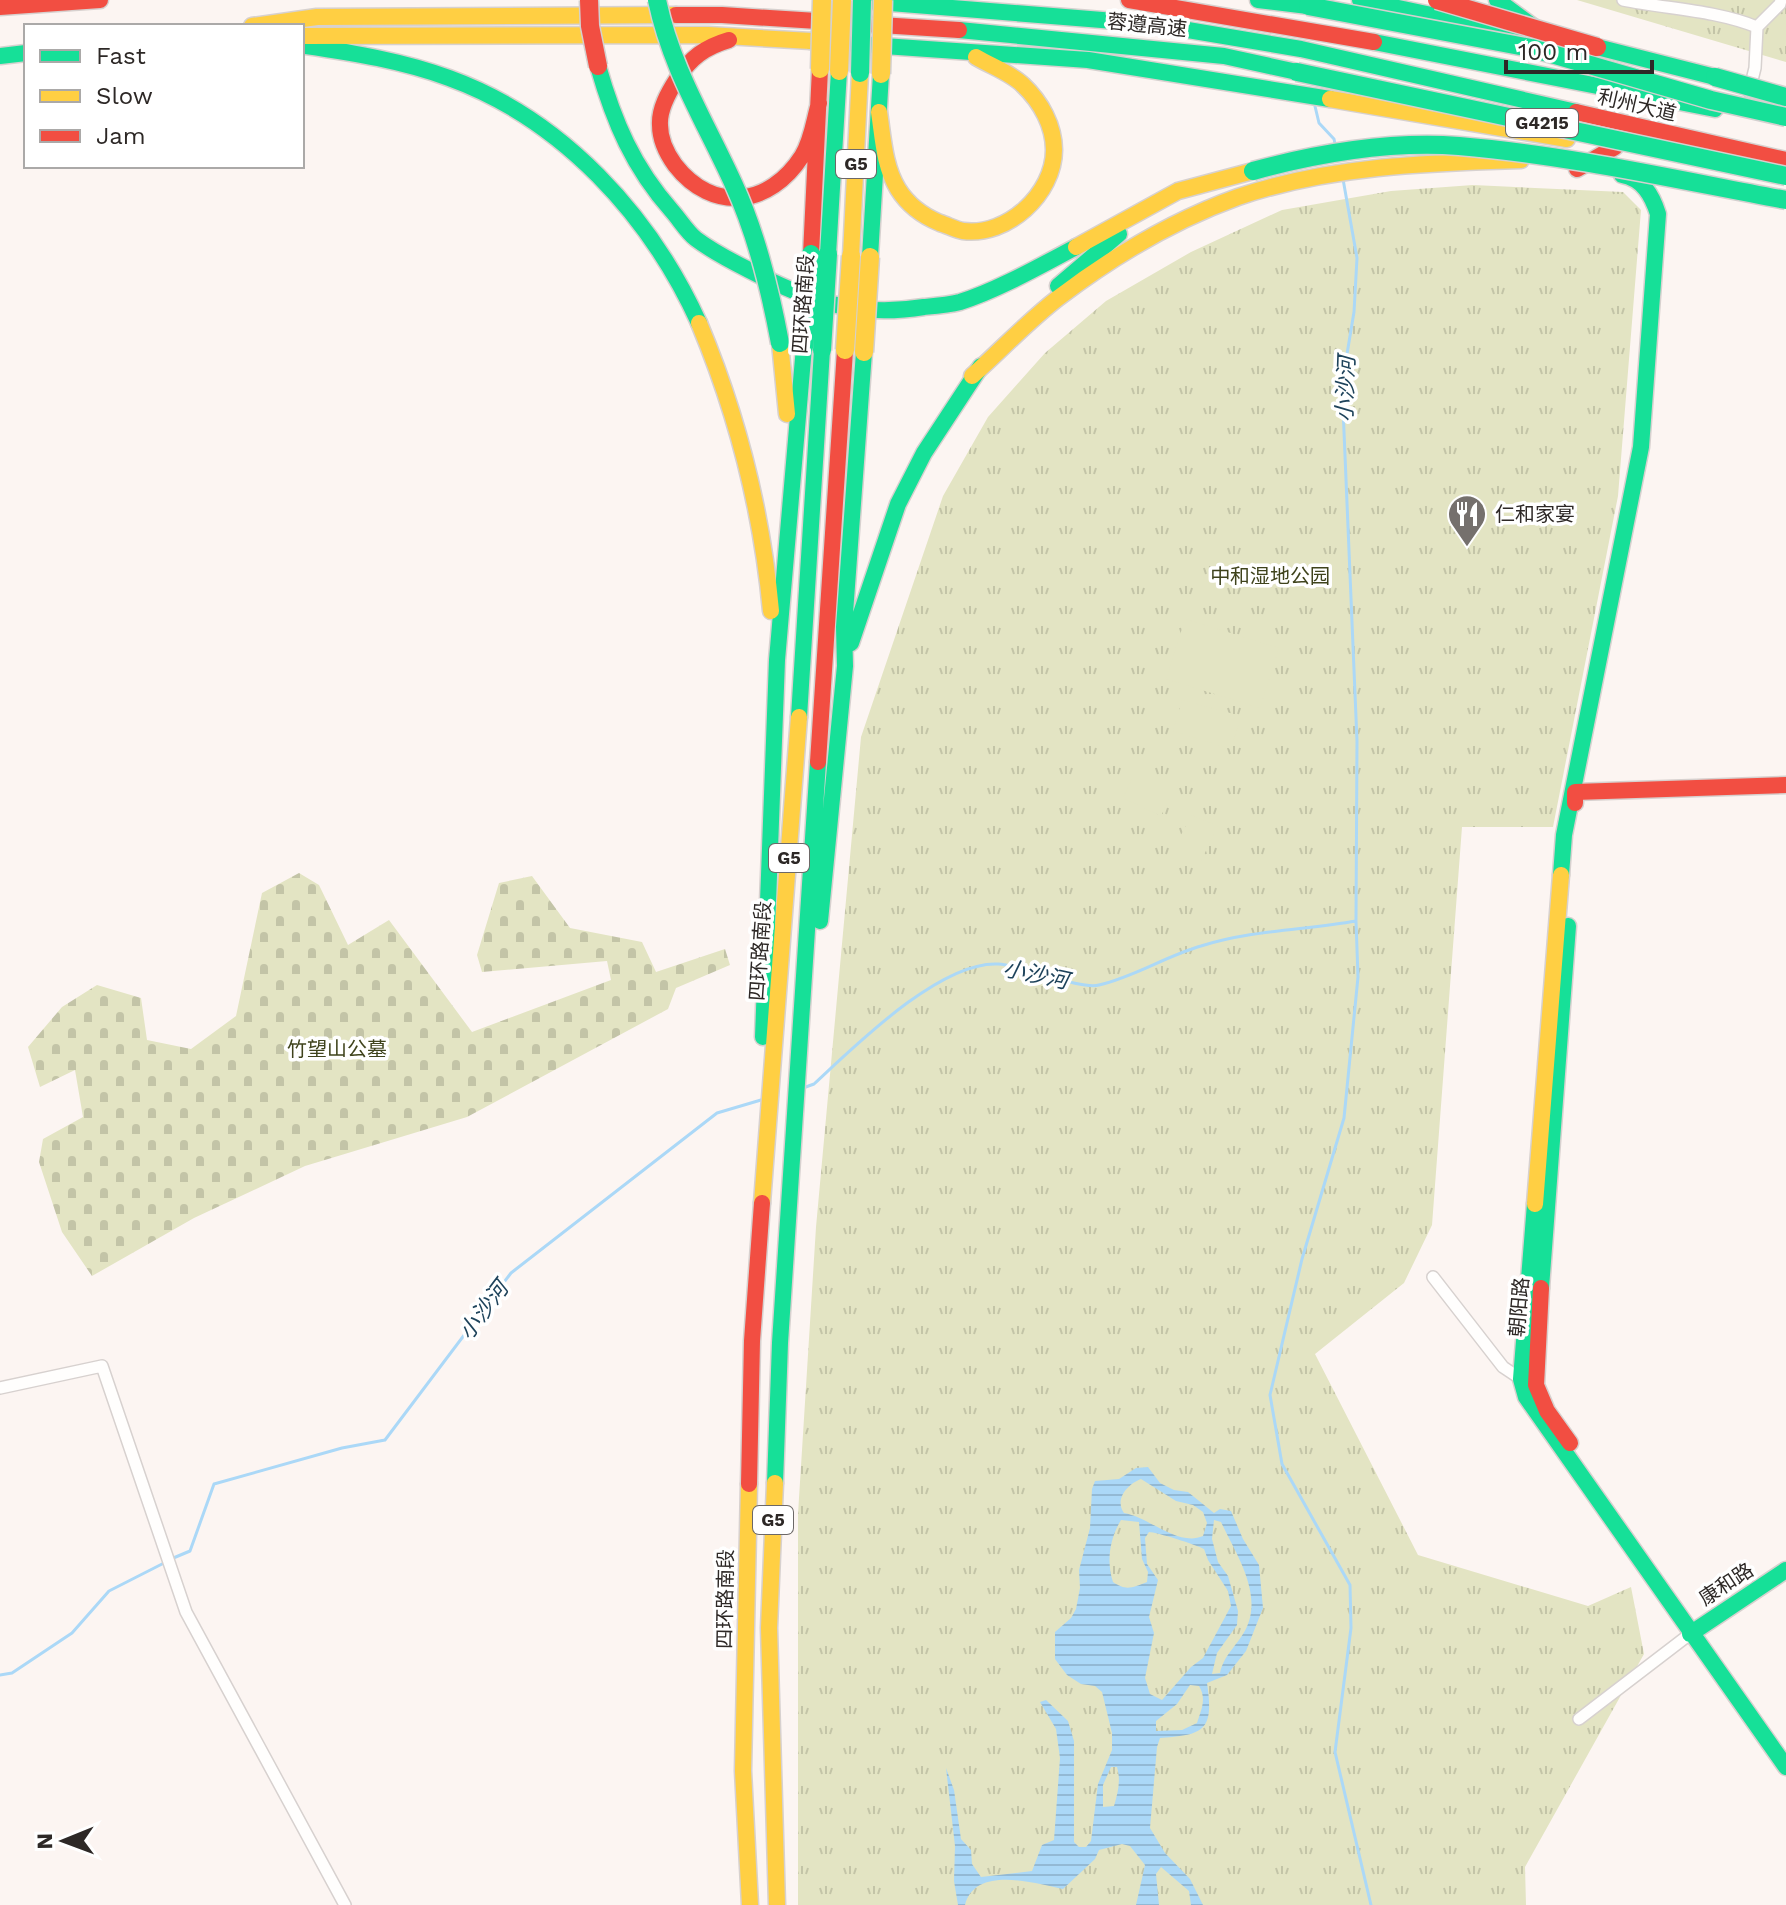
<svg xmlns="http://www.w3.org/2000/svg" width="1786" height="1905" font-family="'Work Sans','Noto Sans SC',sans-serif">
  <style>
    .cemetery { fill: url(#cemetery-stones) }
    .park { fill: url(#park-tufts) }
    .pitch { fill: #e3e4c3 }
    .water { fill: url(#water-rules); fill-rule: evenodd }
    .lines { fill: none; stroke-linecap: round; stroke-linejoin: round }
    .stream { stroke: #abd8f7; stroke-width: 3 }
    .street-casing { stroke: #d7d1cf; stroke-width: 14 }
    .fast-casing { stroke: #d7d1cf; stroke-width: 19 }
    .slow-casing { stroke: #d7d1cf; stroke-width: 19 }
    .jam-casing { stroke: #d7d1cf; stroke-width: 19 }
    .street { stroke: #fffefd; stroke-width: 11 }
    .fast { stroke: #16e098; stroke-width: 16 }
    .slow { stroke: #ffcf43; stroke-width: 16 }
    .jam { stroke: #f24e42; stroke-width: 16 }
    .fast-bridge-casing { stroke: #d4d0cf; stroke-width: 21; stroke-linecap: butt }
    .slow-bridge-casing { stroke: #d4d0cf; stroke-width: 21; stroke-linecap: butt }
    .jam-bridge-casing { stroke: #d4d0cf; stroke-width: 21; stroke-linecap: butt }
    .fast-bridge { stroke: #16e098; stroke-width: 18 }
    .slow-bridge { stroke: #ffcf43; stroke-width: 18 }
    .jam-bridge { stroke: #f24e42; stroke-width: 18 }
    .labels { text-anchor: middle; stroke-width: 7; stroke-linejoin: round; paint-order: stroke }
    .shield { fill: #fff; stroke: #6c6867; stroke-width: 2 }
    .shield-label { font-size: 18px; font-weight: bold; fill: #2d2826 }
    .street-label { font-size: 20px; fill: #2d2826; stroke: #fff }
    .poi-label { font-size: 20px; fill: #2d2826; stroke: #fff; text-anchor: start }
    .park-label { font-size: 20px; fill: #3f431c; stroke: #fff }
    .water-label { font-size: 22px; font-style: italic; fill: #1e435b; stroke: #fff }
  </style>
  <defs>
    <pattern id="cemetery-stones" width="16" height="16" patternUnits="userSpaceOnUse" patternTransform="scale(2)"><rect width="16" height="16" fill="#e3e4c3"/><path d="M2 7V4a2 2 0 0 1 4 0v3zM10 15v-3a2 2 0 0 1 4 0v3z" fill="#c3c4a7"/></pattern>
    <pattern id="park-tufts" width="24" height="20" patternUnits="userSpaceOnUse" patternTransform="scale(2)"><rect width="24" height="20" fill="#e3e4c3"/><path d="M3 7l-1-3M5 7V3M7 7l1-3M15 17l-1-3M17 17v-4M19 17l1-3" fill="none" stroke="#c3c4a7"/></pattern>
    <pattern id="water-rules" width="6" height="5" patternUnits="userSpaceOnUse" patternTransform="scale(2)"><rect width="6" height="5" fill="#abd8f7"/><path d="M0 2.5h6" fill="none" stroke="#93b9d4"/></pattern>
  </defs>
  <rect width="100%" height="100%" fill="#fcf5f2"/>
  <path class="cemetery" d="M299,873L319,885L348,945L389,920L472,1032L611,980L607,961L482,972L477,955L499,883L532,876L570,928L642,942L656,972L725,949L730,965L676,988L668,1009L467,1117L305,1166L194,1218L92,1276L62,1232L39,1162L43,1139L83,1117L75,1070L40,1087L28,1047L62,1007L97,985L141,998L147,1040L191,1049L236,1016L262,893Z"/>
  <path class="park" d="M1577,0H1786V62Z
    M1473,185L1623,192L1641,210L1618,496L1553,827H1462L1432,1225L1404,1283L1315,1354L1418,1555L1588,1606L1631,1587L1644,1654L1525,1867L1526,1905H798V1514L816,1227L861,737L943,496L988,417L1045,353L1106,301L1191,252L1282,210L1391,191Z"/>
  <path class="pitch" d="M1185,619L1279,648L1260,708L1166,679Z
    M1182,700L1241,716L1231,749L1173,731Z
    M1132,778L1170,797L1161,816L1123,798Z
    M1191,815L1218,826L1197,869L1170,857Z"/>
  <path class="water" d="M1148,1467L1160,1483L1174,1490L1188,1492L1214,1513L1220,1509L1231,1511L1243,1539L1259,1565L1263,1608L1246,1651L1227,1675L1207,1683C1214,1730 1205,1735 1160,1738L1157,1747L1150,1828L1165,1853L1190,1879L1203,1905H1191L1189,1891L1161,1867L1156,1874L1159,1905H1136L1145,1865L1130,1846L1122,1844L1099,1850L1095,1859L1063,1889C1035,1883 975,1865 965,1905H958L954,1881L955,1846L946,1768L954,1790L961,1839L971,1850L972,1864L981,1877L1032,1871L1042,1845L1054,1840L1060,1758L1056,1729L1040,1702L1046,1700L1068,1721L1074,1741V1842L1079,1847H1086L1091,1841L1098,1784L1112,1750V1733L1102,1692L1095,1686L1081,1684L1067,1675L1055,1659V1632L1071,1618L1076,1609L1080,1588L1079,1570L1090,1528L1092,1489L1095,1481L1119,1479L1136,1468ZM1141,1479L1176,1501L1193,1505L1203,1512L1207,1523L1203,1536C1178,1547 1149,1517 1124,1513C1114,1499 1128,1484 1141,1479ZM1121,1520L1139,1522L1142,1559L1148,1572L1147,1582C1132,1588 1126,1591 1113,1582C1106,1561 1110,1538 1121,1520ZM1214,1520L1221,1522C1235,1552 1261,1590 1248,1624C1241,1643 1224,1653 1220,1673L1212,1674L1217,1653L1237,1625L1238,1611L1228,1576L1218,1562L1212,1539ZM1149,1532C1156,1532 1197,1545 1204,1549L1208,1560L1228,1591L1231,1606L1203,1658L1191,1667L1162,1700L1150,1694L1145,1678L1154,1633L1149,1617L1158,1580L1147,1564L1145,1538ZM1190,1685L1199,1686C1207,1699 1201,1710 1197,1723L1182,1730L1156,1731V1721L1177,1704ZM1111,1767H1117C1121,1781 1118,1792 1114,1806L1103,1807V1785Z"/>
  <g class="lines">
    <path class="stream" d="M1314,102L1319,123L1334,139L1336,148
      M1356,921L1358,977L1344,1118L1302,1259L1270,1395L1282,1464L1350,1585L1351,1628L1335,1752L1371,1905
      M803,1088L814,1084C855,1046 940,961 998,964C1022,965 1080,990 1099,985C1134,977 1166,956 1201,946C1251,930 1305,930 1356,921L1357,741L1342,384L1354,312L1357,258L1343,179
      M171,1559L190,1551L214,1484L342,1448L385,1440L511,1273L717,1113L761,1100
      M0,1675L12,1673L72,1633L109,1591L164,1563"/>
    <defs>
      <path id="street" d="M1623,0C1667,9 1715,10 1757,27
        M1749,92L1755,68L1757,27L1780,4L1781,0
        M1433,1277L1503,1367L1521,1379
        M0,1388L102,1366L186,1612L345,1905
        M1579,1719L1690,1634"/>
      <path id="fast" d="M1258,0L1308,6
        M1360,0L1517,33
        M1497,0L1539,31
        M865,1L1152,24L1301,49L1576,112
        M959,30L1224,56L1297,72
        M811,41L1088,60L1330,99
        M1374,42L1715,109
        M306,46C354,53 403,61 449,78C562,119 650,215 699,323
        M1597,47L1715,77
        M0,56L26,53
        M598,66C614,122 633,167 672,211C680,220 687,232 696,239C712,251 731,261 749,270C809,301 855,318 924,307C936,306 949,305 960,302C996,291 1042,265 1076,247
        M1630,143L1668,135
        M828,254L839,71
        M870,257L881,74
        M1058,286L1119,234
        M851,643L898,504L924,453L981,366
        M799,717L822,350
        M1561,875L1564,835L1641,447L1658,214C1652,195 1643,179 1622,175
        M820,921L845,666L844,627L864,352
        M763,1037L777,660L804,347
        M1535,1204L1521,1379L1526,1397L1786,1767
        M1541,1288L1568,926
        M775,1483L780,1343L818,762
        M1690,1634L1786,1570"/>
      <path id="slow" d="M252,26L317,17L676,15
        M302,36L708,35L811,41
        M1330,99L1567,139
        M879,112C883,138 884,166 898,189C908,205 923,216 940,223C947,225 956,230 963,231C1007,237 1054,194 1054,150C1054,126 1041,102 1023,85C1011,73 991,66 976,57
        M1076,247L1178,191L1253,171
        M851,256L860,73
        M699,323C737,414 762,513 771,611
        M780,343L787,414
        M972,376C1001,350 1027,322 1058,298C1112,257 1174,220 1238,197C1329,166 1426,163 1521,160
        M762,1203L799,717
        M1535,1204L1561,875
        M775,1483L769,1628L777,1905
        M749,1484L743,1771L750,1905"/>
      <path id="jam" d="M1129,0L1374,42
        M0,7L100,0
        M676,15H722L959,30
        M729,40C705,47 690,58 677,79C668,93 659,109 660,125C660,139 667,154 675,165C713,214 770,206 802,156C812,140 814,120 819,103
        M1576,112L1786,160
        M1577,169L1615,147
        M811,254L820,69
        M818,762L845,350
        M1575,803V792L1786,785
        M1541,1288L1536,1385L1547,1411L1570,1443
        M749,1484L752,1341L762,1203"/>
    </defs>
    <use href="#street" class="street-casing"/>
    <use href="#fast" class="fast-casing"/>
    <use href="#slow" class="slow-casing"/>
    <use href="#jam" class="jam-casing"/>
    <use href="#street" class="street"/>
    <use href="#fast" class="fast"/>
    <use href="#slow" class="slow"/>
    <use href="#jam" class="jam"/>
    <defs>
      <path id="fast-bridge" d="M657,0C671,68 706,123 734,185C757,235 770,289 780,343
        M1308,6L1531,48L1711,100L1786,117
        M1297,72L1786,176
        M860,73L862,0
        M1715,77L1786,97
        M1253,171C1319,153 1391,141 1459,146C1569,155 1678,180 1786,200
        M804,347L811,254
        M822,350L828,254"/>
      <path id="slow-bridge" d="M820,69L822,0
        M839,71L842,0
        M881,74L883,0
        M845,350L851,256
        M864,352L870,257"/>
      <path id="jam-bridge" d="M589,0L590,26L598,66
        M1437,0L1597,47"/>
    </defs>
    <use href="#fast-bridge" class="fast-bridge-casing"/>
    <use href="#slow-bridge" class="slow-bridge-casing"/>
    <use href="#jam-bridge" class="jam-bridge-casing"/>
    <use href="#fast-bridge" class="fast-bridge"/>
    <use href="#slow-bridge" class="slow-bridge"/>
    <use href="#jam-bridge" class="jam-bridge"/>
  </g>
  <defs>
    <symbol id="restaurant-pin" viewBox="-11 -11 22 30"><path d="M0 17L-7.5 6A9.5 9.5 0 1 1 7.5 6Z" fill="#75706d" stroke="#fff"/><path d="M-5-6h1v4h1v-4h1v4h1v-4h1v5L-1.5 .5V6h-2V.5L-5-1ZM5-6V6H3V1.5H1.5Q1.5-4 5-6Z" fill="#fff"/></symbol>
  </defs>
  <g fill-rule="evenodd">
    <use href="#restaurant-pin" x="1445" y="492" width="44" height="60"/>
  </g>
  <g class="labels">
    <g class="shield">
      <rect x="1506" y="109" width="72" height="28" rx="6"/>
      <rect x="836" y="150" width="40" height="28" rx="6"/>
      <rect x="769" y="844" width="40" height="28" rx="6"/>
      <rect x="753" y="1506" width="40" height="28" rx="6"/>
    </g>
    <g class="shield-label">
      <text x="1542" y="129">G4215</text>
      <text x="856" y="170">G5</text>
      <text x="789" y="864">G5</text>
      <text x="773" y="1526">G5</text>
    </g>
    <g class="street-label">
      <text transform="translate(1147 25) rotate(6)" y="7">蓉遵高速</text>
      <text transform="translate(1637 105) rotate(13)" y="7">利州大道</text>
      <text transform="translate(803 304) rotate(-86)" y="7">四环路南段</text>
      <text transform="translate(760 951) rotate(-86)" y="7">四环路南段</text>
      <text transform="translate(1519 1307) rotate(-85)" y="7">朝阳路</text>
      <text transform="translate(1726 1584) rotate(-33)" y="7">康和路</text>
      <text transform="translate(725 1599) rotate(-89)" y="7">四环路南段</text>
    </g>
    <g class="poi-label">
      <text x="1495" y="521">仁和家宴</text>
    </g>
    <g class="park-label">
      <text x="1270" y="583">中和湿地公园</text>
      <text x="337" y="1056">竹望山公墓</text>
    </g>
    <g class="water-label">
      <text transform="translate(1345 389) rotate(-88)" y="8">小沙河</text>
      <text transform="translate(1036 974) rotate(12)" y="8">小沙河</text>
      <text transform="translate(483 1310) rotate(-53)" y="8">小沙河</text>
    </g>
  </g>
  <rect x="24" y="24" width="280" height="144" fill="#ffffff" stroke="#aba9a8" stroke-width="2"/>
  <rect x="40" y="50" width="40" height="12" fill="#16e098" stroke="#aba9a8" stroke-width="2"/>
  <text x="96" y="64" font-size="24" fill="#2d2826">Fast</text>
  <rect x="40" y="90" width="40" height="12" fill="#ffcf43" stroke="#aba9a8" stroke-width="2"/>
  <text x="96" y="104" font-size="24" fill="#2d2826">Slow</text>
  <rect x="40" y="130" width="40" height="12" fill="#f24e42" stroke="#aba9a8" stroke-width="2"/>
  <text x="96" y="144" font-size="24" fill="#2d2826">Jam</text>
  <g transform="translate(64 1841) rotate(269)" stroke="#ffffff" stroke-width="6" paint-order="stroke">
  <path d="M0-6L14 30L0 20L-14 30Z" fill="#2d2826"/>
  <text y="-12" font-size="22" font-weight="bold" text-anchor="middle" fill="#2d2826">N</text>
  </g>
  <path d="M1506 60v12h146v-12" fill="none" stroke="#2d2826" stroke-width="4"/>
  <text x="1518" y="60" font-size="24" fill="#2d2826" stroke="#ffffff" stroke-width="6" paint-order="stroke">100 m</text>
</svg>
